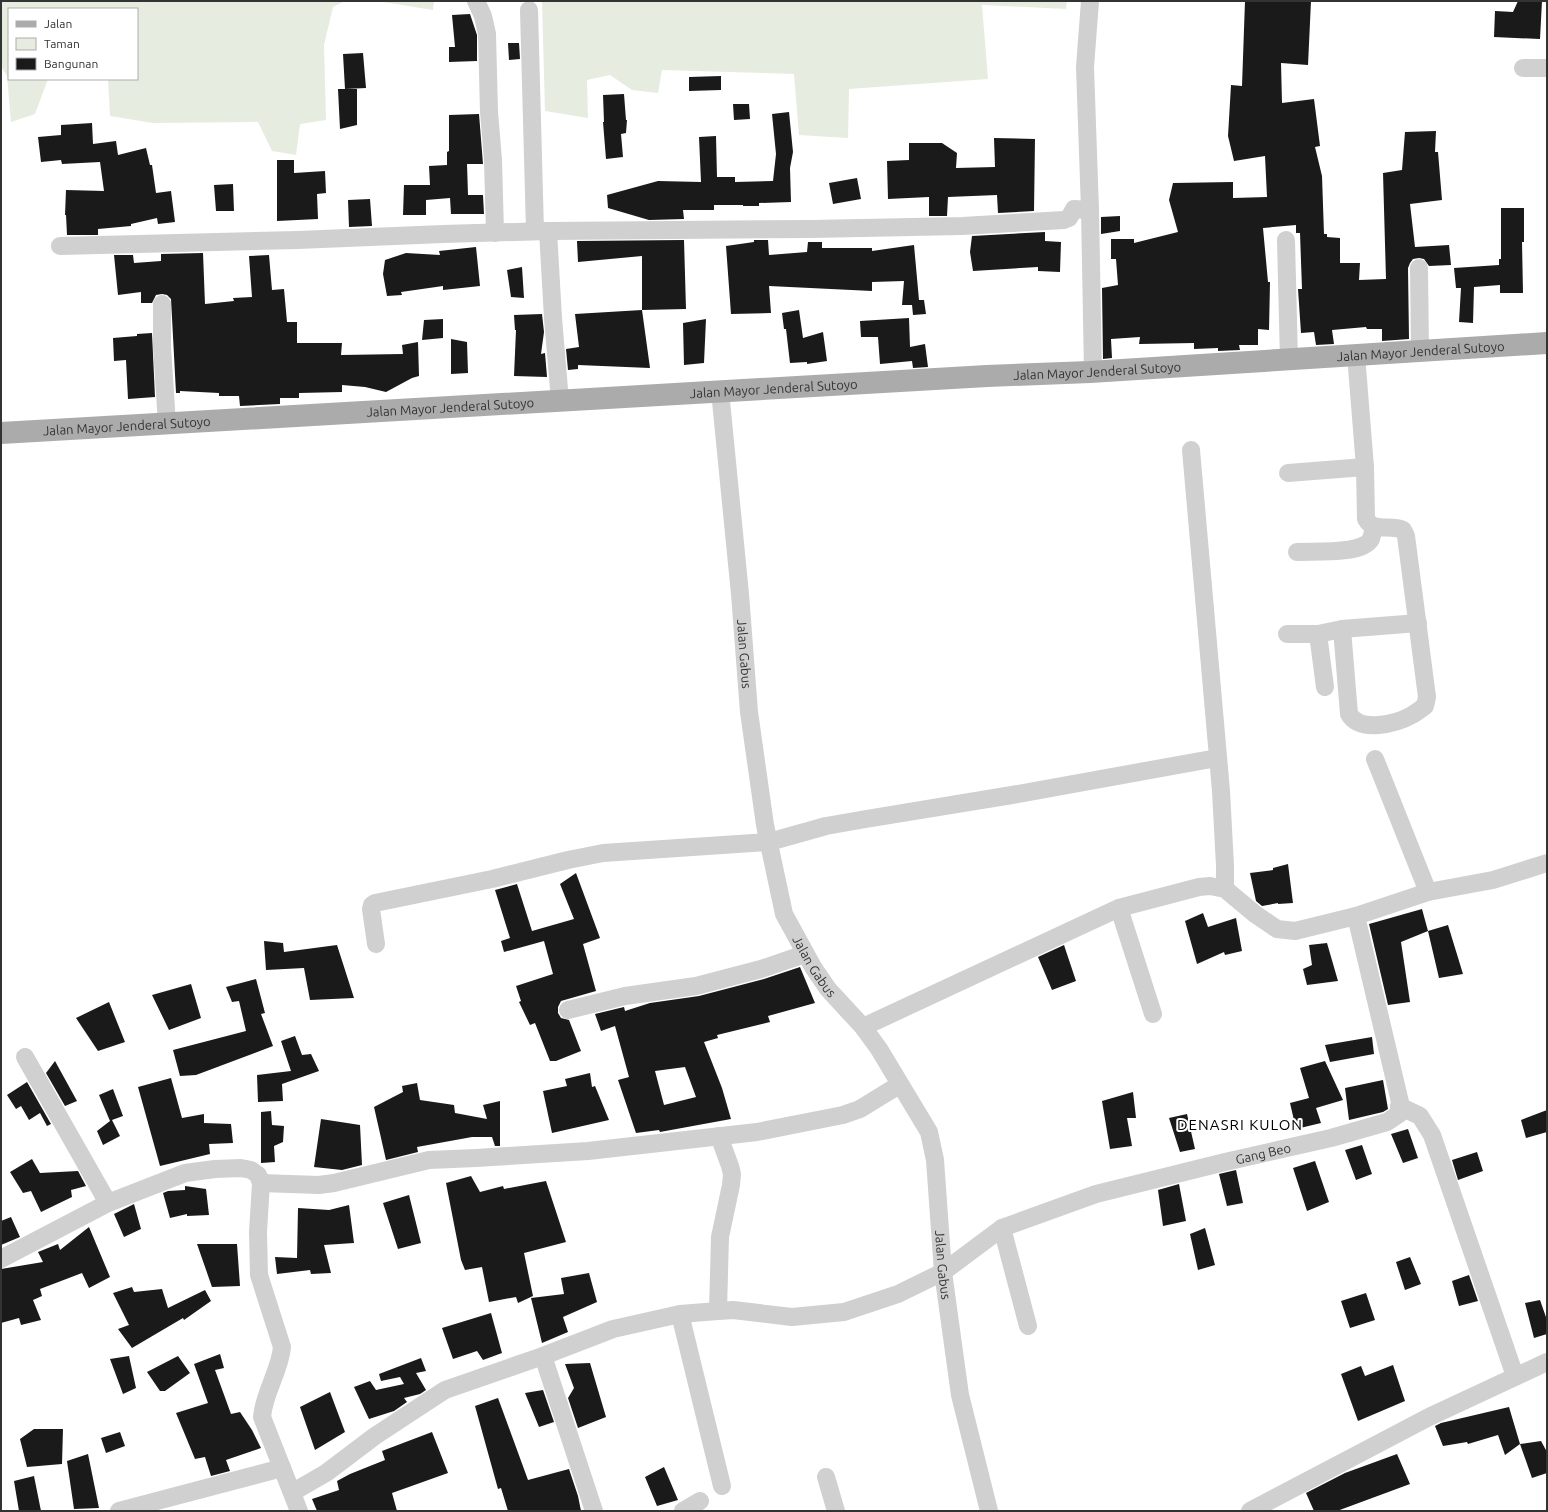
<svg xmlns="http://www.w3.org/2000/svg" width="1548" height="1512" font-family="Ubuntu,sans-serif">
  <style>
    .green { fill: #e6ecdf }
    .building { fill: #1a1a1a; fill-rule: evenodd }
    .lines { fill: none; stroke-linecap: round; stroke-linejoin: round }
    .minor { stroke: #d0d0d0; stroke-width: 18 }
    .major { stroke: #ababab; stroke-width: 22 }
    .labels { text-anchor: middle; stroke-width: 4; stroke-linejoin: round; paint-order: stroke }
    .street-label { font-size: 13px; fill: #333; stroke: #fff }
    .quarter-label { font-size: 15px; letter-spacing: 1px; fill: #000; stroke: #fff }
  </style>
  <rect width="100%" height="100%" fill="#fff"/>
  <path class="green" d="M1,1H345L333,7L324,45L326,120L300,124L296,155L272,151L258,122L153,123L110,116L108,79H137V9H9V79H48L35,114L11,122L7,76L1,66Z
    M377,1H434L433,10Z
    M542,1H1067L1066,9L982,5L988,79L849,89L848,138L799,135L794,74L662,70L658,93L632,90L610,75L587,80L588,118L545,111Z"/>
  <path class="building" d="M1245,1H1311L1308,65L1281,63L1282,103L1314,99L1320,146L1315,147L1322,176L1324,234H1327V237L1340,238V263H1360L1359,280L1386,279L1383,173L1402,170L1405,132L1436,131L1435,152H1438L1442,200L1410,204L1415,247L1449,245L1451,265L1429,266L1424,259L1419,258L1413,259L1410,263L1408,268L1409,339L1382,341V329H1367L1366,327L1332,330L1334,344L1316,345L1314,332L1301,333L1298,289H1302L1300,233H1296V225L1263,228L1268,282H1270L1269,330L1258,329V345H1239L1240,350L1218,351V348L1194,349V343L1139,344L1140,337L1111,339L1112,358L1103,359L1102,288L1118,285L1116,259H1111V239H1134V243L1178,232L1169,200L1173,183L1233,182V198L1267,197L1265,156L1234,161L1228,136L1231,85L1242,86Z
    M1518,1H1542L1540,39L1494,37L1495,11L1513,12Z
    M470,14L477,35V61L449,62V47H455L452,15Z
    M508,43H519L520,59L509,60Z
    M363,53L366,88L345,89L343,54Z
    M721,76V90L689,91V77Z
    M338,89H357V125L340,129Z
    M624,94L626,120H627L626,133L621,134L623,157L606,159L603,122H604L603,95Z
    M733,104H749L750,119L734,120Z
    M789,112L793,152L790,168L791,202L759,203V206H743V205H714V210H683L684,219L649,220L608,208L607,195L658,181L701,182L699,137L716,136L717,177H735V182L773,181L776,154L772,114Z
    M479,114L483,164H467L468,195H483L484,214H451L450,198L426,200V215H403L404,185H430L429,166L447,165V152L449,151V115Z
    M92,123L93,144L116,141L118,155L146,148L150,165H152L156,193L171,191L175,222L158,224L157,218L131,224V226L98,229V235H67L66,215H65L66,190L104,191L100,162L62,164L61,160L41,162L38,137L61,135V125Z
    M994,138L1035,139L1034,211L998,213L997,195L948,197L947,216H929V197L888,199L887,161L909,160V143H942L957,153L956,168L995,167Z
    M277,160H294V173L325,171L326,193L317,194L318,219L277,221Z
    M857,178L861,199L833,204L829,183Z
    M233,184L234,211H216L214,185Z
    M370,199L372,226L349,227L348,200Z
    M1501,208H1524V242H1522L1523,293H1500V285L1474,287L1473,323L1459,322L1461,288H1456L1454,268L1499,265V259H1501Z
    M1120,216V231L1101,234V217Z
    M1045,232V241L1061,242L1060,272L1038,271V267L973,271L970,252L972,236Z
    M684,240L686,309L642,310V256L578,262L577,241Z
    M754,240H768L769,255L807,252L808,242H822V248H872V251L914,245L919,300H924L926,314L913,315L912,305H902L904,281L872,282V291L769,286L771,313L731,314L726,246L754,242Z
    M476,247L480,286L443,290V286L401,292L402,295L387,296L383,274L385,260L406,253L440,255L439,251Z
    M203,253L205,304L234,301L233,298L252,297L249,256L269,255L272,290L284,289L287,322H297V343H342L341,355L403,354L402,345L418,342L419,376L412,378L386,392L365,387L342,385V392L299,393V398H280V404L240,406L239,396H219V393L180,391V393H176L171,299L167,295L162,294L156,295L152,303H141V292L118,295L114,255H133L134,263L161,261V254Z
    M522,267L524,298L511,297L507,270Z
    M642,310L650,368L578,365V369L568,370L566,349L579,347L575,314Z
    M799,310L803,338L823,332L827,361L807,364V362L790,363L786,329H784L782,313Z
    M542,314L544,332L541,354L545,353L547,377L514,376L516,330H515L514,315Z
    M909,318L910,347L925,344L928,367L913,368L912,361L880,364L878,337H861L860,321Z
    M443,319V338L422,340L424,320Z
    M706,319L704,363L684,365L683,323Z
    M152,333L155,397L128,399L126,360L114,361L113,338L137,336V334Z
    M451,339L467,342L468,373L451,374Z
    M1288,864L1293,903L1278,904V903L1262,906L1256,901L1250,873L1273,870V868Z
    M576,873L600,938L583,944L596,991L561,1001L558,1007V1013L561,1018L569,1020L581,1051L556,1061H550L535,1023L530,1025L519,1002L521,1001L516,986L553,974L544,941L504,952L501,941L510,938L495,890L517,884L532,931L574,919L560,884Z
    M1422,909L1428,931L1401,942L1410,1002L1388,1005L1369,924Z
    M1203,913L1208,927L1236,918L1242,951L1225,955L1224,952L1197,964L1185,921Z
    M1448,925L1463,974L1439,978L1428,931Z
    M264,941L283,943L284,952L337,945L354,998L310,1000L304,968L266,970Z
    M1327,943L1338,981L1307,985L1303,969L1312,965L1309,945Z
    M1064,945L1076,981L1052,990L1038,957Z
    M800,967L815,1003L768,1016L770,1022L717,1035L718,1038L704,1042L722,1088L731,1119L660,1132L659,1130L636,1133L618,1080L629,1077L615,1026L601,1031L595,1014L624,1007L625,1011L650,1003L699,996L764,979ZM685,1067L696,1097L664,1105L655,1071Z
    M256,979L265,1013L261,1014L273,1046L196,1075L180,1076L173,1050L246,1031L239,1001L232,1002L226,987Z
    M191,984L201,1018L169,1030L152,995Z
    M109,1002L125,1042L98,1051L76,1018Z
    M295,1036L302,1055L311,1054L319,1071L282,1084L283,1101L258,1102L257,1075L291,1071L281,1041Z
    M1372,1037L1374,1054L1330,1062L1325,1045Z
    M55,1061L77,1101L65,1106L46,1073Z
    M1325,1061L1343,1100L1316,1108L1321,1123L1296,1129L1290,1103L1309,1098L1300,1068Z
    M590,1073L592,1087L595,1086L609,1120L552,1133L543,1091L567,1086L565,1079Z
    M171,1078L182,1118L204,1114V1123L231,1124L233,1143L209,1144L210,1154L160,1166L138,1087Z
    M1383,1080L1388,1109L1383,1112L1349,1120L1345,1088Z
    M27,1082L51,1124L47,1126L40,1113L29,1120L21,1106L16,1109L7,1095Z
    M417,1083L420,1100L454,1105L455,1113L487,1119L483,1105L500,1101V1146H495L492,1137H472L417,1147L418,1152L386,1160L374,1107L403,1092L402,1086Z
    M113,1089L123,1116L112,1120L120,1136L103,1145L97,1131L110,1121L99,1095Z
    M1133,1092L1136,1118H1127L1132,1146L1110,1149L1102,1101Z
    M1547,1110V1132L1526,1138L1521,1120Z
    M271,1111L272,1125L284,1126L283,1142L274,1146L275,1162L261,1163V1112Z
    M1187,1114L1195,1149L1180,1152L1169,1118Z
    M321,1119L360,1125L362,1165L342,1170L314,1167Z
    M1408,1129L1418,1158L1403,1163L1391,1134Z
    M1362,1145L1372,1174L1356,1180L1345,1150Z
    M1477,1152L1483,1171L1458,1180L1452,1160Z
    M32,1159L40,1173L78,1171L86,1186L71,1190L72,1197L41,1212L31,1191L23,1193L10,1172Z
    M1315,1161L1329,1202L1307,1211L1293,1168Z
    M1236,1170L1243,1203L1227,1206L1219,1174Z
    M471,1176L480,1192L503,1186L504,1189L546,1181L566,1242L524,1253L533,1296L518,1303L516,1297L489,1302L482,1267L465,1270L461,1260L446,1183Z
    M1179,1184L1186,1221L1163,1226L1158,1190Z
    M185,1186L206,1189L209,1215L187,1216V1214L170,1218L163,1193L168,1191L185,1190Z
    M409,1195L421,1243L398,1249L383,1203Z
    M134,1204L141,1229L124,1237L114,1214Z
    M349,1205L354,1243L324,1245L331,1273L311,1274L310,1270L277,1274L275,1257L297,1258L298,1208L329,1210Z
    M11,1217L20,1237L1,1245V1221Z
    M89,1227L110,1277L89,1288L82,1273L40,1289L42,1296L33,1300L41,1320L21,1325L19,1318L1,1323V1269L43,1262L38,1252L58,1244L60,1250Z
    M1205,1228L1215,1265L1198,1270L1190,1234Z
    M197,1244H237L240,1286L212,1287Z
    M1410,1257L1421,1284L1405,1290L1396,1262Z
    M589,1273L597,1302L563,1317L568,1332L542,1343L531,1298L564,1294L561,1278Z
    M1469,1275L1478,1301L1459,1306L1452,1281Z
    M132,1287L134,1292L162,1289L168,1308L205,1290L211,1301L184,1320L183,1318L132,1348L118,1329L129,1325L113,1293Z
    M1366,1293L1375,1320L1350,1328L1341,1301Z
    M1540,1300L1547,1320V1334L1534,1338L1525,1303Z
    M491,1313L502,1353L483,1360L477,1351L453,1359L442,1328Z
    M220,1354L224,1368L215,1370L231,1414L240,1412L252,1430L261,1448L226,1460L230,1471L211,1476L205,1457L195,1459L176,1413L208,1403L194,1364Z
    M129,1356L136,1388L123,1394L110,1359Z
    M178,1356L190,1373L165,1391H160L147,1372Z
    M421,1358L426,1371L416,1373L426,1390L420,1394L404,1398L407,1402L394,1411L369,1419L354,1387L370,1381L376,1390L404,1384L400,1377L381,1381L379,1374Z
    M590,1363L606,1417L578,1428L568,1398L574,1388L565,1364Z
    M1393,1365L1405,1401L1358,1421L1341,1374L1361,1366L1365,1376Z
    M543,1390L554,1422L539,1427L525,1393Z
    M330,1392L345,1432L315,1450L300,1407Z
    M498,1398L528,1480L569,1469L578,1496L581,1511H508L501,1488L498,1489L475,1406Z
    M1509,1407L1520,1444L1505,1455L1498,1435L1468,1444L1467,1442L1443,1446L1435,1426L1441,1423Z
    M34,1429H63L62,1464L27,1467L20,1439Z
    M120,1432L125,1446L106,1453L101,1438Z
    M432,1432L448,1473L392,1493L397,1511H317L312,1499L339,1490L337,1481L350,1474L385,1460L382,1451Z
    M1541,1441L1547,1452V1473L1532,1478L1520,1444Z
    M88,1454L99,1508L74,1509L67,1461Z
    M1397,1454L1410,1484L1337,1511H1314L1306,1493L1345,1473Z
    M664,1467L678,1500L657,1506L645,1477Z
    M34,1476L41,1511H19L14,1481Z"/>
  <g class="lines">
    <g class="minor">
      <path d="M476,1L483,16L487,34L489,112L493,160L495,233"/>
      <path d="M1090,1L1085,67L1090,210L1093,372"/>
      <path d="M529,10L535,231"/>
      <path d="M1523,68H1547"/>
      <path d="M548,231L553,318L560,401"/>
      <path d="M1286,240L1289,360"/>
      <path d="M60,246L298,240L443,234L548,231L811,229L962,226L1064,220L1069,218L1074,209L1090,210"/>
      <path d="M1419,268L1420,351"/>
      <path d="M162,304V347L167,424"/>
      <path id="s1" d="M720,391L740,594L749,712L765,825L784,914L813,967L828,989L863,1027L879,1049L929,1132L935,1160L943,1272L960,1395L989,1511"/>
      <path d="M1191,450L1221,791L1225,866V889"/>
      <path d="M1288,473L1365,467"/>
      <path d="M1297,552C1314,551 1362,555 1371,539C1372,536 1373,531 1374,527"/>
      <path d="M1342,629L1349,714C1360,733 1396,724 1412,715C1417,712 1421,709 1425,706L1427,697L1406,536L1403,530C1390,524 1374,533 1366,519L1365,467L1356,355"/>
      <path d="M1287,634H1318L1342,629L1418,623"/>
      <path d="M1318,634L1325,687"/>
      <path d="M1375,759L1428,892"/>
      <path d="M1119,908L1153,1014"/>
      <path d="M376,944L371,909L372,905L375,903L492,879L568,860L603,853L769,842L826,826L866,819L1012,795L1217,758"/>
      <path d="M568,1010L625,996L696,986L761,969L805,954"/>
      <path d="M863,1027L1119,908L1199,887L1210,886L1225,889L1255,914L1277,929L1295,931L1356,916L1428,892L1493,880L1547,863"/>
      <path d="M25,1057L108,1203"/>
      <path d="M1399,1106L1420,1116L1432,1135L1515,1376"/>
      <path d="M261,1183L319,1185L334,1183L429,1160L476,1158L588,1151L757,1132L843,1115L860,1109L899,1085"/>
      <path d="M1002,1228L1028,1326"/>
      <path d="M1,1259L108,1203L185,1173L215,1169L241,1168L251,1170L258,1175L261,1183L258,1232L259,1275L282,1347C280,1371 264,1392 262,1417L299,1511"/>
      <path d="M718,1311L720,1237L731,1185L732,1174L730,1166L719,1136"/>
      <path d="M680,1314L722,1486"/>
      <path d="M543,1356L594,1511"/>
      <path d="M826,1477L836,1511"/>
      <path id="s2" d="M293,1492L326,1473L375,1436L445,1390L543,1356L613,1329L680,1314L718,1311L733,1310L792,1317L844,1312L898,1294L943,1272L1002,1228L1096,1194L1225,1162L1331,1138L1387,1122L1399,1114L1400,1102L1356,916"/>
      <path d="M119,1511L282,1468"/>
      <path d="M683,1511L700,1501"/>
      <path d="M1250,1511L1429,1417L1547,1362"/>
    </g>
    <path class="major" id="s3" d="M1,433L987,376L1090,372L1547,343"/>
  </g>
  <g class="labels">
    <g class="street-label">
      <text dy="5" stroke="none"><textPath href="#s3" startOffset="1422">Jalan Mayor Jenderal Sutoyo</textPath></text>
      <text dy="5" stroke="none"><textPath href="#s3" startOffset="1098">Jalan Mayor Jenderal Sutoyo</textPath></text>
      <text dy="5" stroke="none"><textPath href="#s3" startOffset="774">Jalan Mayor Jenderal Sutoyo</textPath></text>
      <text dy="5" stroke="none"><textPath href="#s3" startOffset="450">Jalan Mayor Jenderal Sutoyo</textPath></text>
      <text dy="5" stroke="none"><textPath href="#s3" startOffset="126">Jalan Mayor Jenderal Sutoyo</textPath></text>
      <text dy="5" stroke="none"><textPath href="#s1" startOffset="264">Jalan Gabus</textPath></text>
      <text dy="5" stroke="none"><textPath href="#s1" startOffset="588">Jalan Gabus</textPath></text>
      <text dy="5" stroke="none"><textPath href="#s2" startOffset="1048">Gang Beo</textPath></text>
      <text dy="5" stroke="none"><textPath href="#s1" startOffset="924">Jalan Gabus</textPath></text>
    </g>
    <g class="quarter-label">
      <text x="1240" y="1130">DENASRI KULON</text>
    </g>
  </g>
  <rect width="1548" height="1512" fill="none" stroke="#333333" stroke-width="4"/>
  <rect x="8" y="8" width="130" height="72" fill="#ffffff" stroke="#adadad"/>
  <rect x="16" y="21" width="20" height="6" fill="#ababab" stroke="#adadad"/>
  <text x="44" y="28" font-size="12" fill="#333333">Jalan</text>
  <rect x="16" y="38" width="20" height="12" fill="#e6ecdf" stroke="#adadad"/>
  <text x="44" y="48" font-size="12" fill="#333333">Taman</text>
  <rect x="16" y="58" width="20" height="12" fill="#1a1a1a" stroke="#adadad"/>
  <text x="44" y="68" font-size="12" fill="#333333">Bangunan</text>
</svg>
